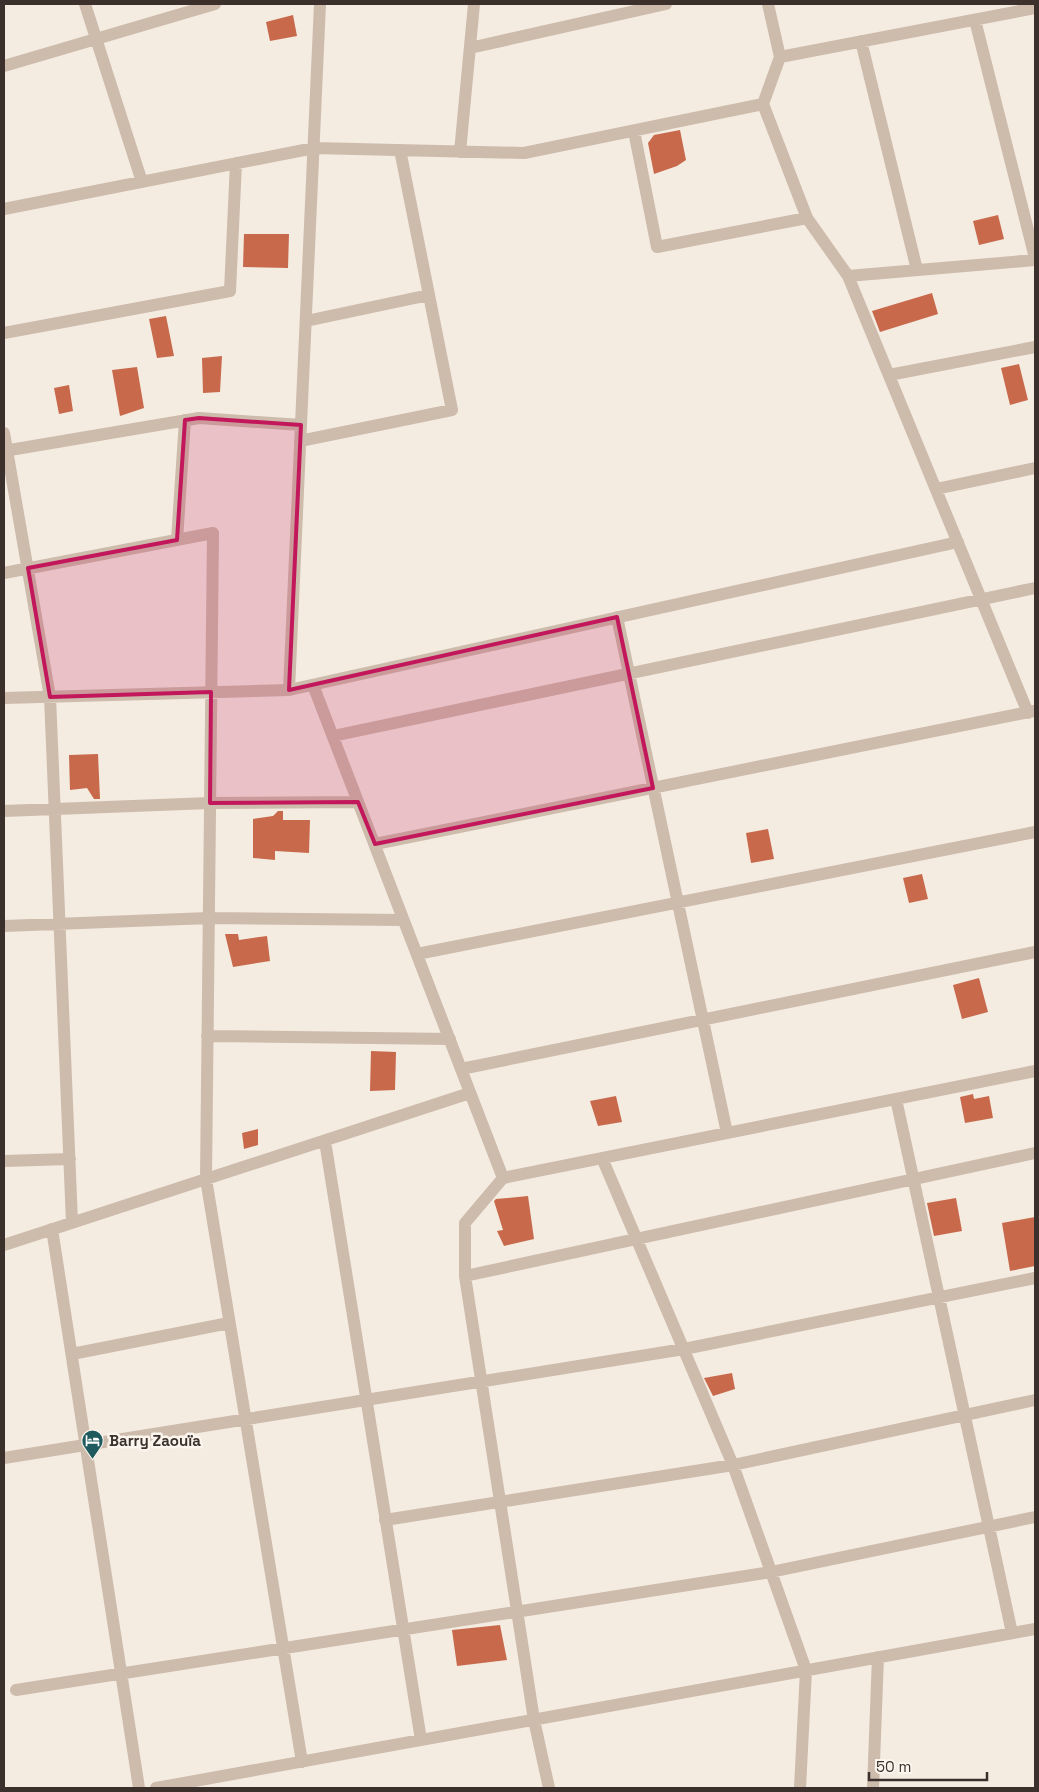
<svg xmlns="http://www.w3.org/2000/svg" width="1039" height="1792" font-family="'Space Grotesk',sans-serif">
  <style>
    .building { fill: #c8694b }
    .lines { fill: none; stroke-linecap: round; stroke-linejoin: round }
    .minor { stroke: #cdbbac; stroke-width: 12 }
    .marked { fill: #c2185b; fill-opacity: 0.2; stroke: #c2185b; stroke-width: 4; stroke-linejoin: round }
    .labels { text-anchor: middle; stroke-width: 5; stroke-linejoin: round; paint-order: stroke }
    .poi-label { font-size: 15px; font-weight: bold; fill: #3b302b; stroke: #fbf5ee; text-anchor: start }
  </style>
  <rect width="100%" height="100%" fill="#f4ebe1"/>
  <path class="building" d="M293,15L297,36L270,41L266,22Z
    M680,130L686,160L677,166L654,174L648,143L654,135Z
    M998,215L1004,239L979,245L973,221Z
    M244,234H289L288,268L243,267Z
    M932,293L938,314L880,332L872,311Z
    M166,316L174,356L157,358L149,319Z
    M222,356L220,392L203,393L202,358Z
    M1019,364L1028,400L1010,405L1001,368Z
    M137,367L144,408L120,416L112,370Z
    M69,385L73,411L59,414L54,388Z
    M98,754L100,799H94L87,788L70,790L69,755Z
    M278,811H283V820H310L309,853L275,851V860L253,858V819L273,816Z
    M768,829L774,859L751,863L746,833Z
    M922,874L928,899L909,903L903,878Z
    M225,934H238L239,940L267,936L270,961L233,967Z
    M979,978L988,1012L962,1019L953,985Z
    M371,1051L396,1052L395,1090L370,1091Z
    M973,1094L974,1099L989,1096L993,1118L965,1123L960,1097Z
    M616,1096L622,1122L598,1126L590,1101Z
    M258,1129V1145L244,1149L242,1133Z
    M528,1196L534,1239L504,1246L497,1231L503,1230L494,1201L496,1199Z
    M956,1198L962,1231L934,1236L927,1203Z
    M1035,1217V1266L1010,1271L1002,1223Z
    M732,1373L735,1389L713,1396L704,1378Z
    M500,1625L507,1660L457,1666L452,1630Z"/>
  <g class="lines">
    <path class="minor" d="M85,4L142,182
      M768,4L780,57L763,104L807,218L848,276L1028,713
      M975,20L1035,258
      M861,41L917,270
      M470,48L666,4
      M780,57L1035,8
      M4,66L215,4
      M634,131L657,247L807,218
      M460,152L474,4
      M4,209L314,148L524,153L763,104
      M848,276L1035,260
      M306,321L429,295
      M4,333L230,291L236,163
      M889,375L1035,347
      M4,433L50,697L72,1222
      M300,441L452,410L400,150
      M4,451L199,418L301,425
      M936,489L1035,468
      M177,540L185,420
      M4,573L213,533L206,1179L302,1762
      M617,617L727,1133
      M313,685L503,1178
      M289,690L320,4
      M4,698L289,690L958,542
      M333,736L1035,588
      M4,811L210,803L358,802
      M375,844L1034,711
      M4,926L209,918L403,920
      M417,954L1035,832
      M207,1036L450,1039
      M461,1069L1035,952
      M896,1099L1012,1633
      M325,1141L421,1740
      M602,1158L733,1465L806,1670L800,1788
      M4,1161L70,1159
      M52,1229L139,1788
      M4,1245L470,1093
      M465,1276L1035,1153
      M72,1354L229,1323
      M4,1458L684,1349L1035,1278
      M385,1520L733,1465L1035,1400
      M16,1690L771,1572L1035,1517
      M156,1788L1035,1629
      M549,1788L534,1720L465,1276V1223L503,1178L1035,1071
      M873,1788L878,1657"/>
  </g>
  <path class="marked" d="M199,418L301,425L289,690L617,617L653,788L375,844L358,802L210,803L211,692L50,697L28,568L177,540L185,420Z"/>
  <defs>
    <symbol id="hotel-pin" viewBox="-11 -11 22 30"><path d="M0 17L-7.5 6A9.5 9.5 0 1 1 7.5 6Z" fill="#1f5a5e" stroke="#fbf5ee"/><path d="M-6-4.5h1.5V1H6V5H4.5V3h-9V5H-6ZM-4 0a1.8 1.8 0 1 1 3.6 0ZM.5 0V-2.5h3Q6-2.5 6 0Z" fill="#fff"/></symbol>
  </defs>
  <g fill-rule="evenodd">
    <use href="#hotel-pin" x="80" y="1428" width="25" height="34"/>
  </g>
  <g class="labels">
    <g class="poi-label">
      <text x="109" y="1446">Barry Zaouïa</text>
    </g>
  </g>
  <rect width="1039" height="1792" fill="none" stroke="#3b302b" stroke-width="10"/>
  <path d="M869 1772v8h118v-8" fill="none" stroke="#3b302b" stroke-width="2.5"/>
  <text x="876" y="1772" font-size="15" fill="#3b302b" stroke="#fbf5ee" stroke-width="4" paint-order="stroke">50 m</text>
</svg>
